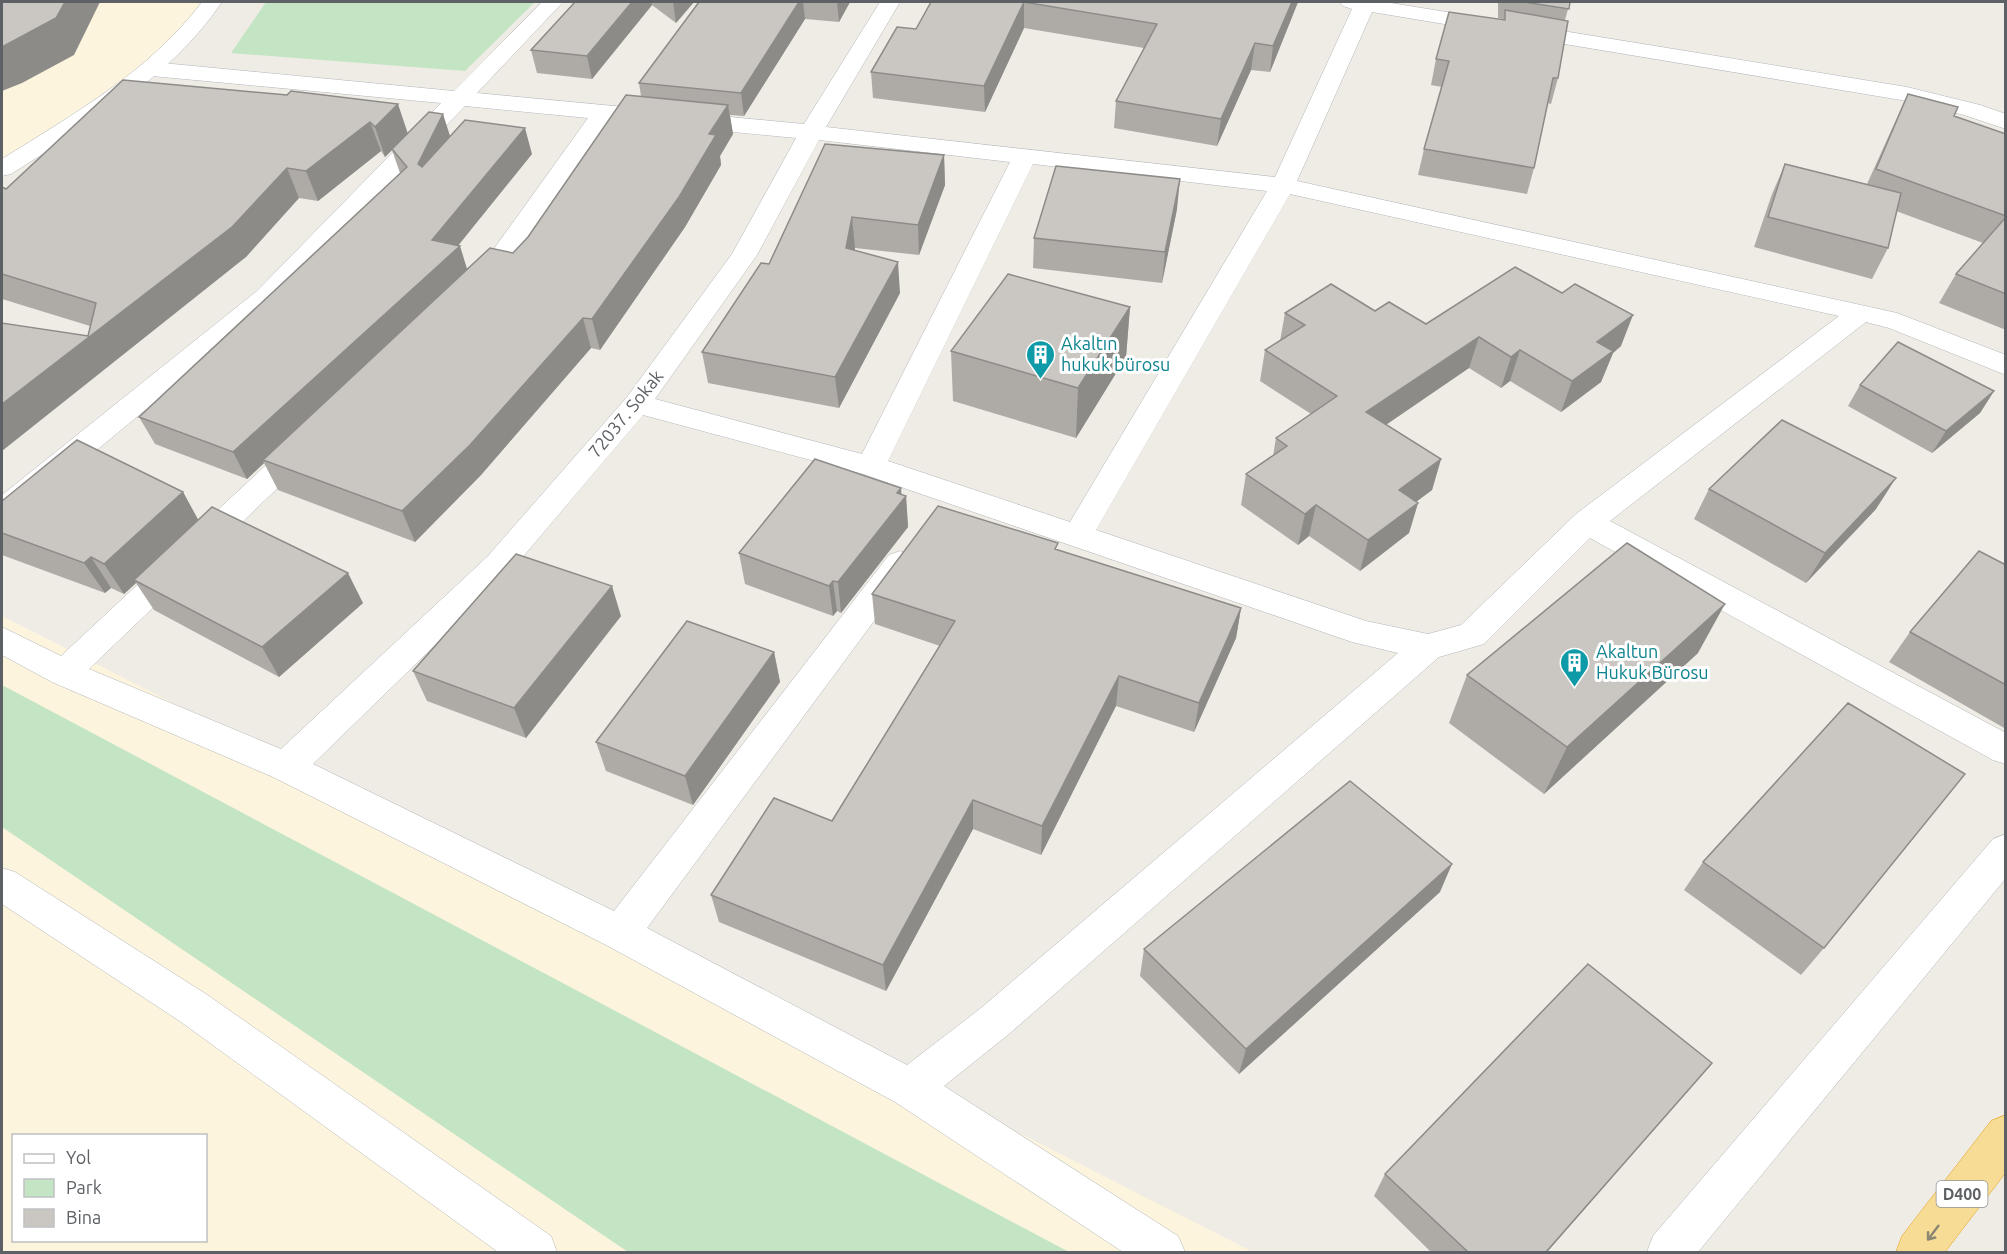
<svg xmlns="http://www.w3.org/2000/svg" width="2007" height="1254" font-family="Ubuntu,sans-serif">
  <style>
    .commercial { fill: #fcf4dd; fill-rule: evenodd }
    .green { fill: #c4e5c4 }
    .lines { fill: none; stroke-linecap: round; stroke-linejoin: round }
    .street-casing { stroke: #b3b6b9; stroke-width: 1 }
    .secondary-casing { stroke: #b2b5b9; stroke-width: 1 }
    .highway-casing { stroke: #e69e0e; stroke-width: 1 }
    .street { fill: #fff; fill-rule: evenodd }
    .secondary { fill: #fff; fill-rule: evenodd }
    .highway { fill: #f7dc95; fill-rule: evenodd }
    .wall { fill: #aeaba7 }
    .shaded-wall { fill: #8d8b88 }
    .building { fill: #cac7c2; stroke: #8d8b88; stroke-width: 1.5 }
    .oneway { stroke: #8b8673 }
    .labels { text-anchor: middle; stroke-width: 6; stroke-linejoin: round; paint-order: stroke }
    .shield { fill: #fff; stroke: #8e9093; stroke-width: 1.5 }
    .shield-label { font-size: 16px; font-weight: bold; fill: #5d6165 }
    .culture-label { font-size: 18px; fill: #0d838f; stroke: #fff; text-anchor: start }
    .street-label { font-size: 18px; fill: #5d6165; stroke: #fff }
  </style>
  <rect width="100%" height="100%" fill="#efece6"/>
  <path class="commercial" d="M2,2H208L186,36L2,163Z
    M2,616L1253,1252H2ZM14,1136H206V1240H14Z"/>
  <path class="green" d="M266,2H535L465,71L231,53Z
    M2,685L1069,1252H628L2,827Z"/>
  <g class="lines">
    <defs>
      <path id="street" d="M542,2H563L477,93L804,124L880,2H900L826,127L1275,177L1352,9L1343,6L1340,2H1385L1907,87L1980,105L2006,114V129L1964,115L1907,101L1372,12L1297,181L1897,313L2006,355V375L1889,328L1866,322L1610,521L2006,733V764L1993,760L1590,538L1484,644L1439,657L1009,1034L944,1086L1178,1236L1185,1252H1123L895,1102L606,945L273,777L52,682L2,655V627L61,656L294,439L304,436L314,439L319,446L314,453L89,669L281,749L488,556L627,397L732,254L796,138L610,120L506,269C494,281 485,293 467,289L463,283L488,257L588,118L465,106L275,303L13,519L2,522V495L257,291L441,103L152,76L144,74L141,69L144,64L152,62L454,91ZM819,140L1010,162L862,454L655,399L757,255ZM1033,164L1267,191L1070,522L888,461ZM1290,194L1839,316L1576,514L1461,625L1428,634L1366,621L1096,530ZM643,415L863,474L1352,642L1398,653L981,1008L907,1065L647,928L911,571L916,563L911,555L900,551L889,555L614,911L313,764L510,572Z
        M2006,834V878L1698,1252H1647L1653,1236L1993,839Z
        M2,868L15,872L209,996L551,1236L557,1252H498L181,1022L2,904Z"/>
      <path id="secondary" d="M202,2H222C169,80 89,124 11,174L2,176V159C75,113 149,72 202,2Z"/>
      <path id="highway" d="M2006,1115V1172L1945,1252H1896L1902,1236L1991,1121Z"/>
    </defs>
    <use href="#street" class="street-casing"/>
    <use href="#secondary" class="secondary-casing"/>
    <use href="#highway" class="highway-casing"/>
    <use href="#street" class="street"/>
    <use href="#secondary" class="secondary"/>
    <use href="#highway" class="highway"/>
  </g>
  <path class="wall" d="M575,2H694L676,23L652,5L592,79L537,73L531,50Z
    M699,2H850L839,22L805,19L744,116L730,115L733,134L720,156L721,165L685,227L600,350L591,348L481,475L415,542L278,490L264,463L247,479L155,444L139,417L400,173L392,150L385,157L381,151L318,201L299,198L246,257L88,336L90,326L2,299V187L6,189L287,95L408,134L450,136L532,154L458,245L467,269L513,253L528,237L641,96L639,83Z
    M931,2H1298L1270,72L1251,70L1217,146L1114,128L1116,101L1144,48L1024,28L985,112L873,98L871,72L916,29Z
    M1498,2H1570L1565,20L1558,78L1551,104L1548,103L1534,168L1527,194L1418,175L1424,149L1442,87L1431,85L1436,59L1502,20L1503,19L1498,18Z
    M1908,94L1954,116L2006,134V330L1939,303L1956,274L1983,243L1896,211L1888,248L1872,279L1754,247L1772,194L1785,164L1867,184L1895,122Z
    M944,155L945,185L919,255L855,248V250L900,293L839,408L708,383L702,352L769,264Z
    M1177,209L1162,283L1033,268L1034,238Z
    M1130,307L1126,357L1076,438L953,401L951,351Z
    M1375,311L1426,324L1621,346L1613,353L1601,382L1561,412L1510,381L1501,388L1469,368L1386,425L1441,459L1432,490L1416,502L1418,503L1409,533L1360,571L1309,536L1298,545L1241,505L1246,474L1273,456L1276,438L1311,414L1260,381L1265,350L1280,341L1285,313Z
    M1860,385L1994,391L1980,413L1932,453L1848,406Z
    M901,488V495L906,496L908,527L841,613L837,611L833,616L745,584L739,553Z
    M1709,489L1876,509L1806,583L1694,519Z
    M183,492L198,520L363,603L279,677L154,610L136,583L124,594L111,588L105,593L2,555V501Z
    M1058,550L1241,608L1236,638L1194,732L1116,706L1041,855L973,829L886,991L719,922L711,895L832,821L940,646L875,624L872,594Z
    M2006,565V729L1889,662L1910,632Z
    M621,616L526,738L427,701L413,671Z
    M774,652L780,682L693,805L606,771L596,742Z
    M1698,653L1544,794L1449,723L1467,675Z
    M1703,862L1824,948L1801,975L1684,890Z
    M1440,892L1239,1074L1140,976L1144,949Z
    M1712,1063L1547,1252H1431L1374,1196L1385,1174Z"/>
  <path class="shaded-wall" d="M65,2H100L74,55L22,83L2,91V47Z
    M632,2H651L652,5L592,79L587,56Z
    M673,2H694L676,23Z
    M799,2H803L805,19L744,116L741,93Z
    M837,2H850L839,22Z
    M1024,2V28L985,112L984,86Z
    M1292,2H1298L1270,72L1273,46Z
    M1255,43L1251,70L1217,146L1221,119Z
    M398,104L408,134L385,157L375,127Z
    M728,105L733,134L720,156L721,165L685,227L600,350L592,319Z
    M443,114L451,139L426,190L418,164Z
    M370,122L381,151L318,201L306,171Z
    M525,128L532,154L453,252L460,246L468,272L263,460L264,463L247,479L233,452L432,240Z
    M944,155L945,185L919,255L918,225Z
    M287,168L299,198L246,257L2,451V404L232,227Z
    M1180,179L1177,209L1162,283L1165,252Z
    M852,217L855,248L849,278L846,248Z
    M898,262L900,293L839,408L835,377Z
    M1130,307L1126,357L1076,438L1078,388Z
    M1633,315L1621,346L1613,353L1601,382L1561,412L1572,381L1597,342Z
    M583,318L591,348L481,475L415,542L402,511Z
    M1479,337L1469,368L1359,443L1366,412Z
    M1520,350L1510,381L1501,388L1511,357Z
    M1994,391L1980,413L1932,453L1946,431Z
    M1441,459L1432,490L1390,521L1399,490Z
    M1896,478L1876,509L1806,583L1825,553Z
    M901,488L902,501L906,496L908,527L841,613L838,582Z
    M183,492L200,523L134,580L136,583L124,594L104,564Z
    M1418,503L1409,533L1360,571L1368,540Z
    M1316,505L1309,536L1298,545L1305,514Z
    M91,557L111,588L105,593L84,563Z
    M348,573L363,603L279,677L262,647Z
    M833,581L837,611L833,616L829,586Z
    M612,586L621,616L526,738L514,708Z
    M1725,604L1698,653L1544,794L1567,747Z
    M1241,608L1236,638L1194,732L1199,703Z
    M774,652L780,682L693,805L685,776Z
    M1119,676L1116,706L1041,855L1042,826Z
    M973,800V829L886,991L883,965Z
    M1452,864L1440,892L1239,1074L1246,1049Z
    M1712,1063L1547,1252H1546Z"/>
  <path class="building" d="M2,2H65L56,18L2,47Z
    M575,2H632L587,56L531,50Z
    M699,2H799L741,93L639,83Z
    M931,2H1292L1273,46L1255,43L1221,119L1116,101L1157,24L1024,2L984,86L871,72L897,27L916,29Z
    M1524,2H1570L1569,9Z
    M1505,10L1568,21L1558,78H1553L1534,168L1424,149L1449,61L1436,59L1449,12L1505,20Z
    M123,80L287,95L291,91L398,104L375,127L370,122L306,171L287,168L232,227L2,404V323L88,336L96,303L2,274V187L6,189Z
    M1908,94L1958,107L1954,116L2006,134V216L1876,169Z
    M626,95L728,105L709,134L716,135L679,197L592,319L583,318L470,445L402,511L263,460L490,248L513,253L528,237Z
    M429,112L443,114L418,164L422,167L465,120L525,128L432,240L460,246L233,452L139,417L407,167L392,149Z
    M825,144L944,155L918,225L852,217L846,248L898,262L835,377L702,352L761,263L769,264Z
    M1785,164L1901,193L1888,248L1768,217Z
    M1056,166L1180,179L1165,252L1034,238Z
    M2006,217V294L1956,274Z
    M1515,267L1562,293L1575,284L1633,315L1597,342L1613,351L1572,381L1520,350L1511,357L1479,337L1366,412L1441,459L1399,490L1418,503L1368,540L1316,505L1305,514L1246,474L1287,446L1276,438L1337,396L1265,350L1305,325L1285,313L1331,284L1375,311L1389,302L1426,324Z
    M1008,274L1130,307L1078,388L951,351Z
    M1898,342L1994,391L1946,431L1860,385Z
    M1782,420L1896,478L1825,553L1709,489Z
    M77,440L183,492L104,564L91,557L84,563L2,533V501Z
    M815,459L901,488L897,493L906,496L838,582L833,581L829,586L739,553Z
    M938,506L1058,543L1055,549L1241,608L1199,703L1119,676L1042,826L973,800L883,965L711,895L774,798L832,821L955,621L872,594Z
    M212,507L348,573L262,647L134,580Z
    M1627,543L1725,604L1567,747L1467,675Z
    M1979,551L2006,565V685L1910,632Z
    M516,554L612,586L514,708L413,671Z
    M687,621L774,652L685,776L596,742Z
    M1848,703L1965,774L1824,948L1703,862Z
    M1350,781L1452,864L1246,1049L1144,949Z
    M1588,964L1712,1063L1546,1252H1468L1385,1174Z"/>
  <defs><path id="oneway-shaft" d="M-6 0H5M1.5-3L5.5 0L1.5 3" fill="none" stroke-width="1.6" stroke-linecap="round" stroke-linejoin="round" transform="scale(1.5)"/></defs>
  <use class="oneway" href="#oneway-shaft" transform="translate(1933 1233) rotate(127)"/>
  <defs>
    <symbol id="building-pin" viewBox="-11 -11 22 30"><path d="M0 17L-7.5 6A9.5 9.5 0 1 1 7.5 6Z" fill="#0f9aa8" stroke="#fff"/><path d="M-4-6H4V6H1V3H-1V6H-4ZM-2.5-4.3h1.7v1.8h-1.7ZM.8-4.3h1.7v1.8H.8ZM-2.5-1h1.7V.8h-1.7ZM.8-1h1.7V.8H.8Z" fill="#fff"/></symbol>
  </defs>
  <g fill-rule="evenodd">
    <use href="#building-pin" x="1024" y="338" width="33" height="45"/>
    <use href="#building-pin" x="1558" y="646" width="33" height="45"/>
  </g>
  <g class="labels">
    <rect class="shield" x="1936.5" y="1181" width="51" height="26" rx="4.5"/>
    <g class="shield-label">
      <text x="1962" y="1200">D400</text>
    </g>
    <g class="culture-label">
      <text x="1061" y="350">Akaltın<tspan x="1061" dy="21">hukuk bürosu</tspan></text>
      <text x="1596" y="658">Akaltun<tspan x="1596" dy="21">Hukuk Bürosu</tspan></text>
    </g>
    <g class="street-label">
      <text transform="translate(626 414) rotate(-51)" y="6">72037. Sokak</text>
    </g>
  </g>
  <rect width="2007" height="1254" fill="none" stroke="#5d6165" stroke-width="6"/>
  <rect x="12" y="1134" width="195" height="108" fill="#ffffff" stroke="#bec0c1" stroke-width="1.5"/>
  <rect x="24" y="1154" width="30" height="9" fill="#ffffff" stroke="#bec0c1" stroke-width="1.5"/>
  <text x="66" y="1164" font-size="18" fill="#5d6165">Yol</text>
  <rect x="24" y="1179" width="30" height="18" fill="#c4e5c4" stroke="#bec0c1" stroke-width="1.5"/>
  <text x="66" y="1194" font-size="18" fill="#5d6165">Park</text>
  <rect x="24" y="1209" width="30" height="18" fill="#cac7c2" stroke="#bec0c1" stroke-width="1.5"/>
  <text x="66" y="1224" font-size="18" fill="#5d6165">Bina</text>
</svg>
